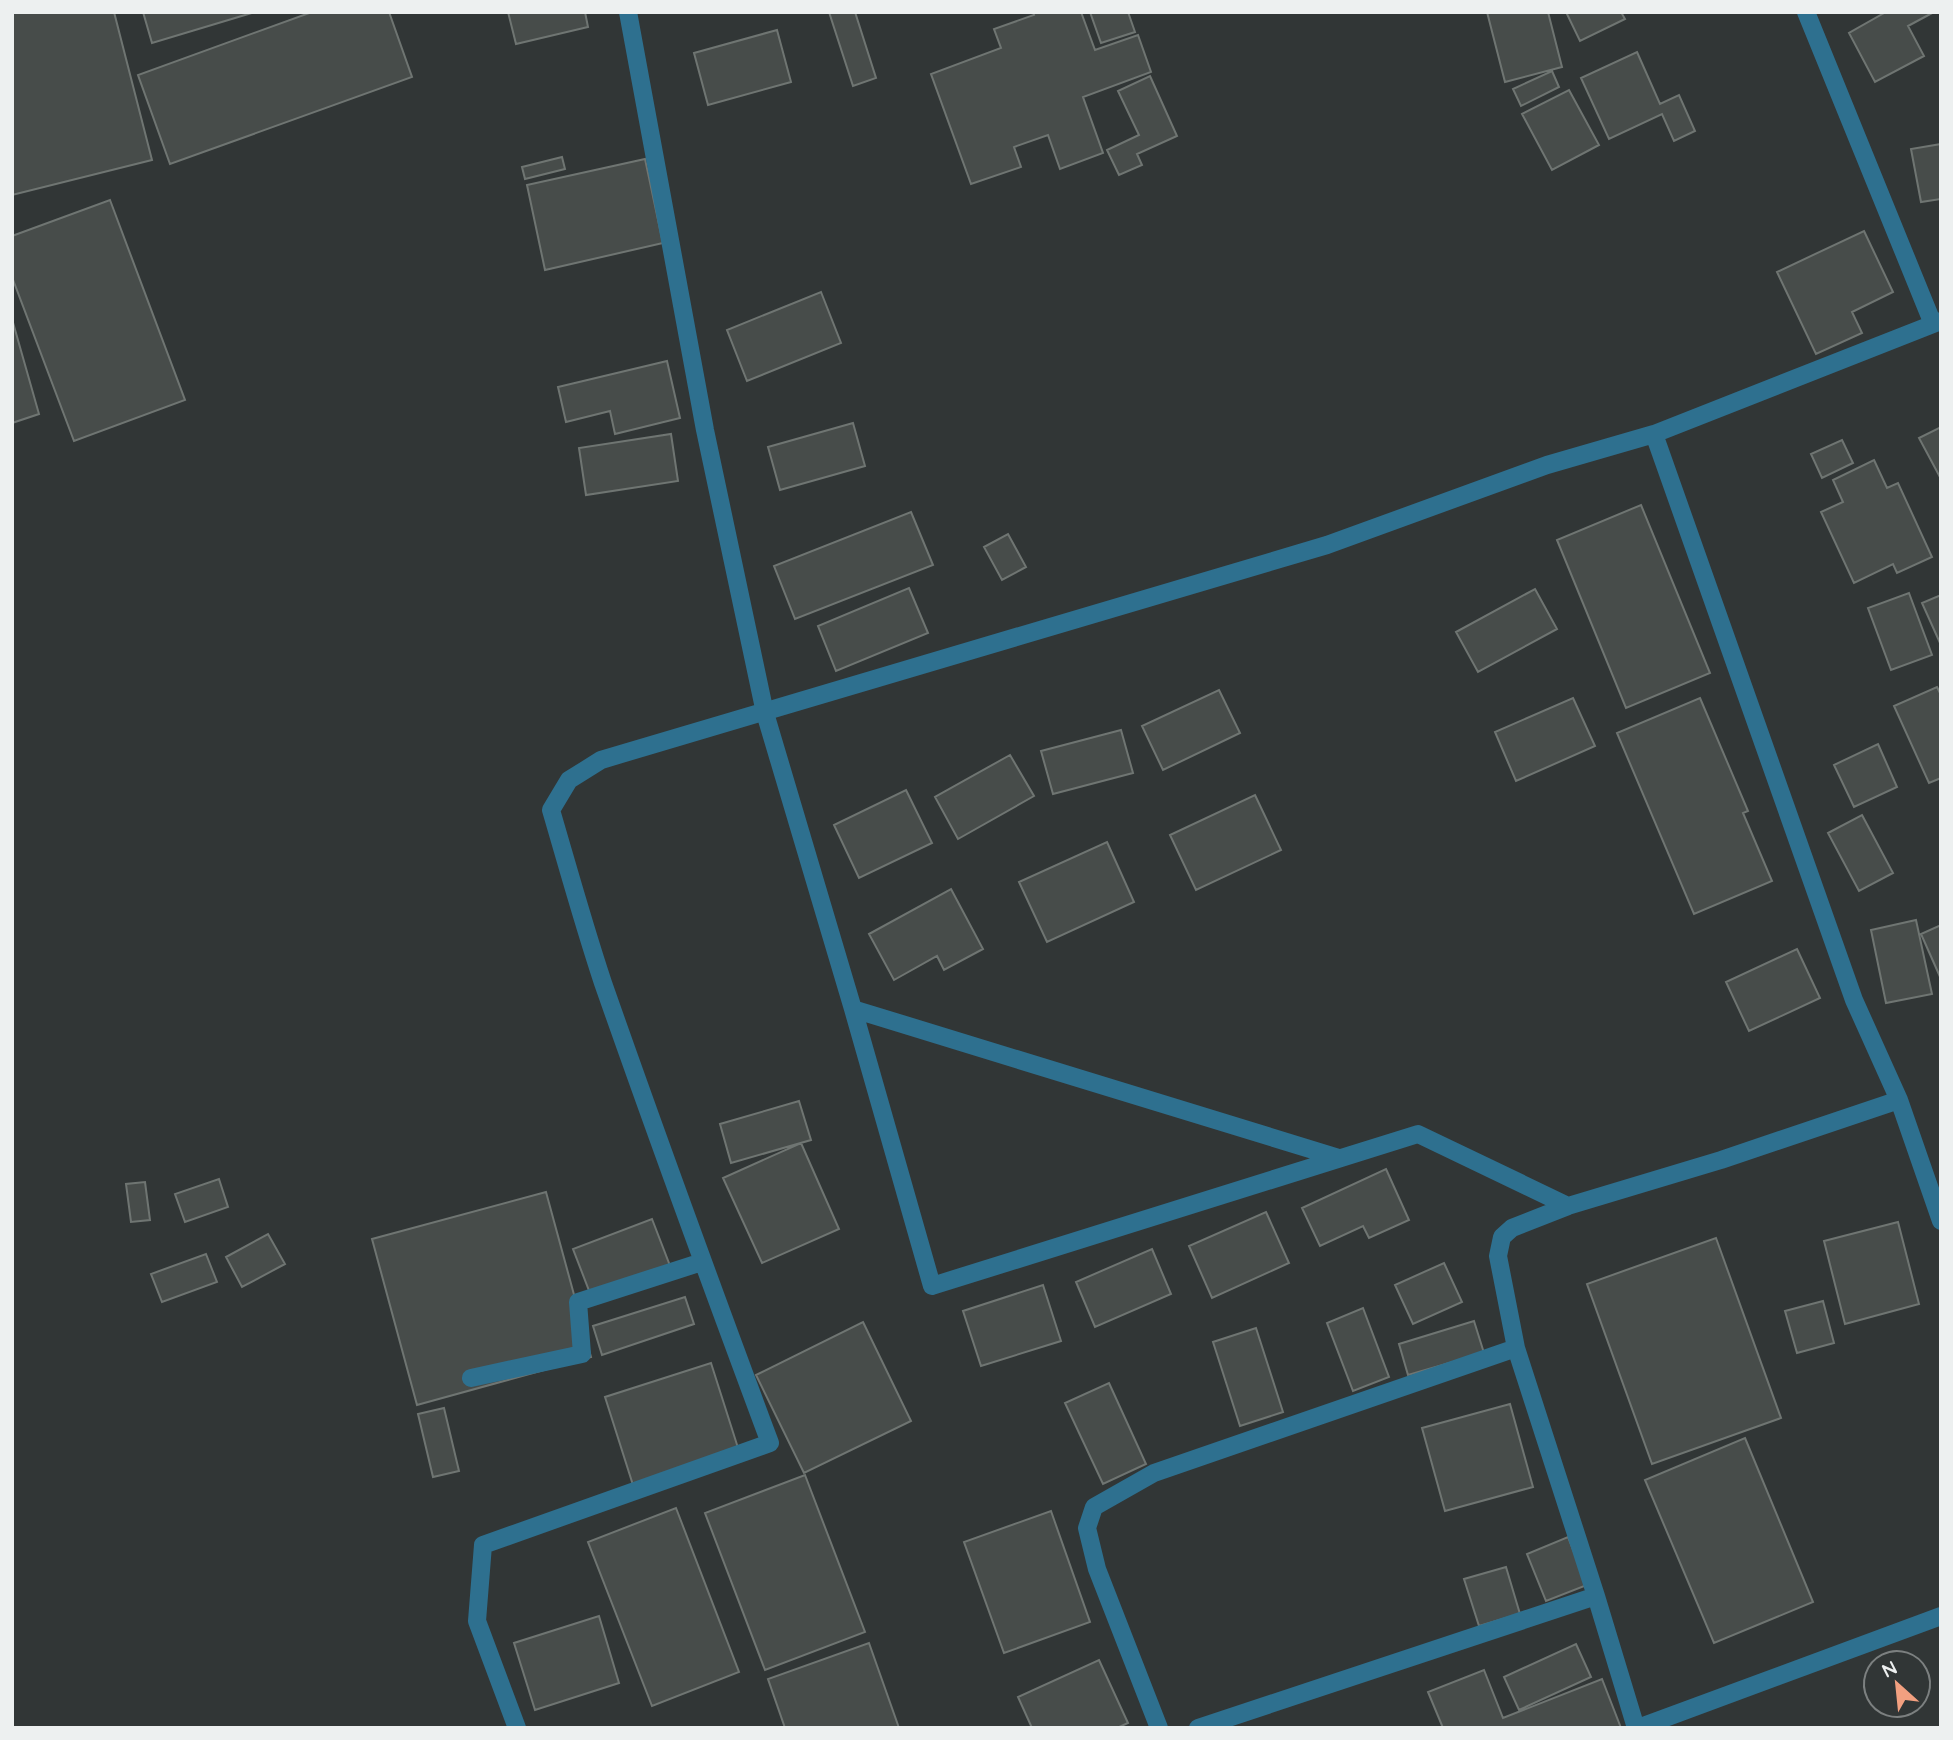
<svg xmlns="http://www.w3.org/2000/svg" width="1953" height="1740" font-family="Quicksand,sans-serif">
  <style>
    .building { fill: #474c4a; stroke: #6f7572; stroke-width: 2 }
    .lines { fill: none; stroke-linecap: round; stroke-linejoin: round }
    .minor { stroke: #2e708f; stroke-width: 18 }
  </style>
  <rect width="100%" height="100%" fill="#313636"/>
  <path class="building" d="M12,12H114L152,160L12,195Z
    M143,12H255L152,43Z
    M312,12H389L412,77L170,164L138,75Z
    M508,12H585L588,27L516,44Z
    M829,12H855L876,78L853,86Z
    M1033,12H1081L1095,50L1138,35L1151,72L1083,97L1103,153L1060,169L1048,135L1014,147L1021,167L971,184L931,74L1001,48L994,29L1034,15Z
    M1090,12H1128L1135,32L1101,43Z
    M1487,12H1548L1562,67L1505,82Z
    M1566,12H1621L1625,19L1580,41Z
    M1934,12L1908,26L1924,56L1875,82L1849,33L1886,12Z
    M777,30L791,82L708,105L694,53Z
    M1637,52L1660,104L1679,95L1695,131L1674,141L1662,114L1609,139L1581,78Z
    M1552,71L1559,87L1521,106L1513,89Z
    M1150,76L1177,136L1137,154L1142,165L1119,175L1107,150L1139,135L1118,91Z
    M1569,90L1599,145L1552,170L1522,114Z
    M1941,144V199L1921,202L1911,149Z
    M562,157L565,169L525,179L522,167Z
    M645,159L663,243L545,270L527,185Z
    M110,200L185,400L74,441L12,277V236Z
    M1864,231L1893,292L1852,312L1862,333L1816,354L1777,272Z
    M821,292L841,343L747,381L727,330Z
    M12,319L39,414L12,423Z
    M667,361L680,418L615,434L610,411L566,422L558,387Z
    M853,423L865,466L780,490L768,447Z
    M1941,427V479L1919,438Z
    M671,434L678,481L586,495L579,448Z
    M1842,440L1853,463L1822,478L1811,454Z
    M1874,460L1887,488L1898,483L1932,557L1897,573L1893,564L1854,583L1821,512L1843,502L1833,480Z
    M1641,505L1710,673L1626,708L1557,540Z
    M911,512L933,565L795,619L774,566Z
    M1008,534L1026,567L1002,580L984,547Z
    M909,588L928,633L836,671L818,626Z
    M1535,589L1557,629L1478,672L1456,632Z
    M1909,593L1932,655L1891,670L1868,608Z
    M1941,595V643H1940L1922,603Z
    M1937,687L1941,695V778L1929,783L1894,706Z
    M1219,690L1240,733L1163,770L1142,726Z
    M1573,698L1595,746L1516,781L1495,732Z
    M1700,698L1748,811L1743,813L1772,881L1694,914L1617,733Z
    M1121,730L1133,773L1053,794L1041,751Z
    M1878,744L1897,787L1854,807L1834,765Z
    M1010,755L1034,796L958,839L935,797Z
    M906,790L932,843L859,878L834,825Z
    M1255,795L1281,850L1196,890L1170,835Z
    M1862,815L1893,873L1859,891L1828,833Z
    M1107,842L1134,902L1047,942L1019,882Z
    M951,889L983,949L944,970L937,956L894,980L869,934Z
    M1916,920L1932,994L1886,1003L1871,930Z
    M1941,925V979L1921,934Z
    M1797,949L1820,998L1749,1031L1726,982Z
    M799,1101L811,1140L731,1163L720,1124Z
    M801,1143L839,1229L762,1263L723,1178Z
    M1386,1169L1409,1220L1369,1238L1363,1226L1320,1246L1302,1208Z
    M219,1179L228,1207L185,1222L175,1194Z
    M145,1182L150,1220L131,1222L126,1184Z
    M546,1192L591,1357L417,1405L372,1239Z
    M1266,1212L1289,1263L1212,1298L1189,1246Z
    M652,1219L672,1271L593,1301L573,1249Z
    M1898,1222L1919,1304L1845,1324L1824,1241Z
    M268,1234L285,1264L242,1287L226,1257Z
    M1716,1238L1781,1418L1652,1464L1587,1284Z
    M1152,1249L1171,1294L1095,1327L1076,1282Z
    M206,1254L217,1282L162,1302L151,1274Z
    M1444,1263L1462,1302L1413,1324L1395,1285Z
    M1043,1285L1061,1341L981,1366L963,1311Z
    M685,1297L694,1324L602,1355L593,1326Z
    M1823,1301L1834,1343L1797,1353L1785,1311Z
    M1363,1308L1389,1377L1353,1391L1327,1323Z
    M1474,1321L1484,1353L1408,1375L1399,1344Z
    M863,1322L911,1421L804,1473L756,1375Z
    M1256,1328L1283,1412L1240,1426L1213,1342Z
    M711,1363L739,1451L633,1485L605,1397Z
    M1109,1383L1146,1464L1103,1484L1065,1403Z
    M1510,1404L1533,1487L1445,1511L1422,1428Z
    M444,1408L459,1471L433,1477L418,1414Z
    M1745,1438L1813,1602L1714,1643L1645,1480Z
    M805,1475L865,1632L765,1670L705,1513Z
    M676,1508L739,1672L652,1706L588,1542Z
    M1051,1511L1090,1622L1004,1653L964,1542Z
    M1568,1537L1587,1585L1546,1601L1527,1554Z
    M1506,1567L1520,1614L1479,1626L1464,1579Z
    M599,1616L619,1683L535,1710L514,1643Z
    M869,1643L899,1728H785L768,1679Z
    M1576,1644L1591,1677L1519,1710L1504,1677Z
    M1099,1660L1128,1723L1117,1728H1032L1018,1697Z
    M1484,1670L1503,1718L1602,1679L1621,1728H1443L1428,1692Z"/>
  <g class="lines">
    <path class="minor" d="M628,12L705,430L765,713L853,1009L932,1286L1418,1134L1568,1206
      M1806,12L1933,324
      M1941,321L1654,434L1854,1000L1899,1100L1941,1221
      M853,1009L1339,1158
      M471,1378L582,1354L578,1302L702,1262
      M517,1728L477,1621L483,1545L770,1443C713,1290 657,1137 603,983C584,926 568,868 551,810L569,780L601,760L1327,545L1547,465L1654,434
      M1159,1728L1097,1569L1087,1528L1094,1507L1154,1473L1516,1348
      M1198,1728L1596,1596
      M1636,1728L1596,1596L1516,1348L1498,1256L1502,1237L1512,1228L1568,1206L1721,1160L1899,1100
      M1638,1728L1941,1616"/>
  </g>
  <rect width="1953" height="1740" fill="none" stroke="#edf0f0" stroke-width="28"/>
  <g transform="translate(1897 1684) rotate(333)"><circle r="33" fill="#313636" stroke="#7c8080" stroke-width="2"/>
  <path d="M0-5L12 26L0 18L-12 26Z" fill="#f2a080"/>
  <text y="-10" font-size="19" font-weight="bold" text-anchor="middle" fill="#edf0f0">N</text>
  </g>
</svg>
